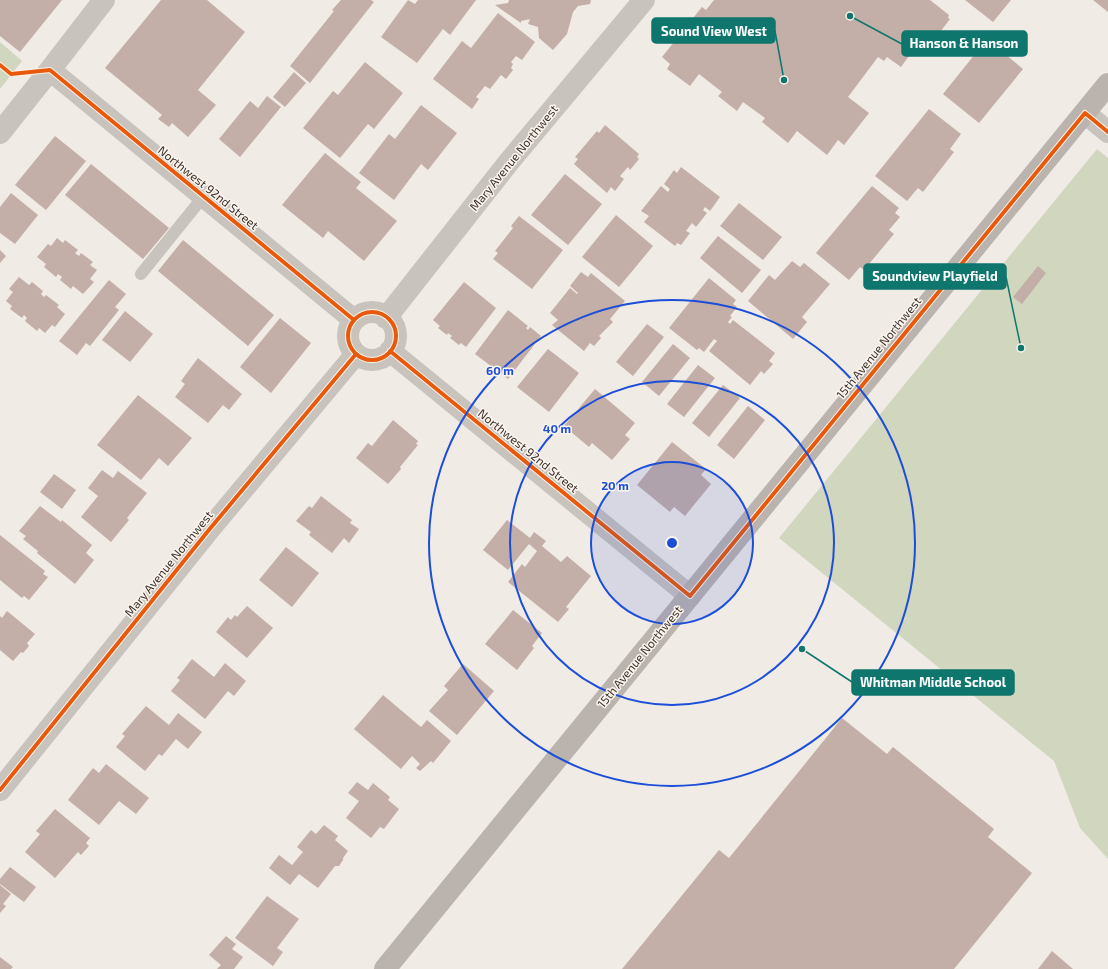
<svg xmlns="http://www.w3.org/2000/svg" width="1108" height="969" font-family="'Exo 2',sans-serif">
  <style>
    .green { fill: #d1d6bf }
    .building { fill: #c3afa7 }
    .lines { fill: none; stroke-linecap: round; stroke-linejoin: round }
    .service { stroke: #c9c3be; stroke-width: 12 }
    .minor { stroke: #c9c3be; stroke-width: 22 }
    .secondary { stroke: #bab3ae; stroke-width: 22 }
    .cycleway-casing { stroke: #fbf5ee; stroke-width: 6 }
    .cycleway { stroke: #e8590c; stroke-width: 4 }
    .ring { fill: none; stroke: #1d4ed8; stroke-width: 2 }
    .labels { text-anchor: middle; stroke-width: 3; stroke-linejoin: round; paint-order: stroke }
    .street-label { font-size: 12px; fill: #3b302b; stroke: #fbf5ee }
    .centre { fill: #1d4ed8; stroke: #fbf5ee; stroke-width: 2 }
    .ring-label { font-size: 12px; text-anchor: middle; font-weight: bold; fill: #1d4ed8; stroke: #fbf5ee; stroke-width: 3; stroke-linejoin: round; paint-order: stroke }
    .leader { fill: none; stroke: #0f766e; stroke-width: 1.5 }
    .callout-dot { fill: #0f766e; stroke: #fbf5ee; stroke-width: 1.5 }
    .callout { fill: #0f766e; stroke: #0f766e; stroke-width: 1.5 }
    .callout-label { font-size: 13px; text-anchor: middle; font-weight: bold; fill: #fff }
  </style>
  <rect width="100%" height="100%" fill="#f0ebe5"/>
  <path class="green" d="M0,42L22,61L0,89Z
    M1097,149L1108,158V859L1080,828L1054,761L779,538Z"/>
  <path class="building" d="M0,0H62L20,52L0,36Z
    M161,0H207L245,32L198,90L216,105L188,137L172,123L169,127L158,119L162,115L105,68Z
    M341,0H371L374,2L310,83L290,66L334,11L332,10Z
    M408,0L415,4L418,0H476L450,35L443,29L417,63L381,37Z
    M509,0H591L590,4L578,6L573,12L567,34L553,50L539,38L538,27L528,24L530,19L521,21V23L495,5L508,3Z
    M714,0H930L949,15L948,18L950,19L931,44L919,34L913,43L916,46L901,67L887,57L884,61L878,57L848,97L869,113L844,145L838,140L827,155L797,131L788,143L762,122L765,118L743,102L737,111L718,96L722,92L699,74L690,86L667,69L670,64L662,57L702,7L706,10Z
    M965,0H1011L993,22Z
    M1093,0H1108V12Z
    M498,13L535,42L522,60L516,56L511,62L513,64L511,68L513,70L506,79L501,75L490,89L485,86L476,97L479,99L472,109L433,79L462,41L471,48Z
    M987,39L1023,69L979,123L943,94Z
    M365,62L403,93L374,129L368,124L340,158L303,128L333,91L338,95Z
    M294,72L306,83L285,107L273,97Z
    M267,96L281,107L240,157L219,139L250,101L258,108Z
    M421,105L457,133L428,170L421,164L394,200L359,173L389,134L395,139Z
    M929,109L961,134L950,149L954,152L923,192L918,188L907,201L875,176Z
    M605,125L639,154L637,157L639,159L630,170L628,167L620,176L624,179L615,191L611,187L607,193L574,164L578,159L575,157L597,131L599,133Z
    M55,136L86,161L46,210L15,185Z
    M325,153L361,182L356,188L397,221L364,261L328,231L323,238L282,205Z
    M91,164L169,228L143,259L65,195Z
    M681,167L720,197L710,211L705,207L703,210L707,213L696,227L692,223L686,231L690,233L681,245L677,243L675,246L644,222L649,216L641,211L661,186L668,192L670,189L664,184L674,170L677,173Z
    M565,174L602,204L568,245L531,215Z
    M872,186L899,208L895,213L900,217L889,230L894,234L864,270L860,267L849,280L816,253Z
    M11,193L38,215L15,244L0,233V207Z
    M739,203L782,237L763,260L720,226Z
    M616,215L653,246L619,287L582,257Z
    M519,216L563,250L532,289L493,259L498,253L495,251L513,228L511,226Z
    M718,236L761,270L742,293L700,258Z
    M57,238L63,243L65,240L78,250L75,253L79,256L81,253L93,262L90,265L97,270L90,279L94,282L83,294L73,286L71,289L60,280L62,277L58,274L56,277L44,267L46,264L37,257L48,244L51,246Z
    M183,240L274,315L248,346L158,271Z
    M0,250L6,256L0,263Z
    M792,261L800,267L804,263L830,284L802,317L807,322L793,339L748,301L769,275L775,280Z
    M1038,266L1046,273L1022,304L1013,297Z
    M581,272L588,277L591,273L625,301L610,319L613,322L599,336L601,338L594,346L590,343L584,351L552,325L558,320L550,313L570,288L577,294L578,293L570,286Z
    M19,277L29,285L32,282L43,291L41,294L44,297L46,295L59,305L57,307L65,314L55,327L52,325L45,333L39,328L37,331L25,321L27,318L24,315L22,318L10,309L12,306L6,301L13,292L9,289Z
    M709,278L736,300L733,304L737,307L730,316L732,317L728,322L730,324L733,320L775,353L769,361L773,364L764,374L761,371L750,385L709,351L717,341L714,339L704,352L699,348L697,350L669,328Z
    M109,280L126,294L115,307L119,310L90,346L86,343L77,355L59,341Z
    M464,282L496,308L466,347L461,343L459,345L450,338L452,336L448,333L447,335L438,328L440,326L433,320Z
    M508,310L528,326L526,328L528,330L530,327L541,336L508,379L475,354Z
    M125,311L153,334L130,362L102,340Z
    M280,318L311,343L271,393L240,367Z
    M647,324L664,337L633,376L616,362Z
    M673,344L690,358L659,396L642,382Z
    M548,349L579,373L549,412L517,387Z
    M198,358L242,394L229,410L223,405L208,423L175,397L185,384L181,381Z
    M698,365L715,378L684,417L667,404Z
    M723,385L740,398L709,437L692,423Z
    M595,389L635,423L625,435L630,439L612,460L592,443L589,447L564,426Z
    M138,395L192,438L168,466L159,458L141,480L97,445Z
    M748,406L765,420L734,459L717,445Z
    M393,420L418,441L416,444L418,445L400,467L401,469L388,484L356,458L368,443L372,446Z
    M672,442L706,469L701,475L711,484L685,516L674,507L670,512L637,485Z
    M102,470L113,478L118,471L147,493L127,518L129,520L111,542L81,517L98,496L88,488Z
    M54,474L76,490L62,509L40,492Z
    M321,496L352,520L350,523L359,529L349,543L344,538L332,553L309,535L311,532L296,521L309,506L312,508Z
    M40,506L61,522L62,520L92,545L86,553L94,560L75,584L37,553L38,551L23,539L26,536L19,531Z
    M507,520L530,538L534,532L546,541L542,546L561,562L567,556L591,576L566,607L569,609L558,622L508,582L522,564L525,567L537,551L529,544L508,570L483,550Z
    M0,535L45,571L43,574L48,577L29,600L24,596L22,598L0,580Z
    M286,547L319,573L292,607L259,580Z
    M247,606L273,628L247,658L216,632L228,617L231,620L235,615L237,617Z
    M513,610L542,633L532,646L534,648L517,670L485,644Z
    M7,611L35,634L27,643L29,646L23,653L21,652L13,661L0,650V616L2,618Z
    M192,659L214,677L225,663L246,681L234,696L228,691L205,719L171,691L180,680L177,678Z
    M463,664L494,691L457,735L429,711L448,690L444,686Z
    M383,695L421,727L427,720L451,741L433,763L431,761L420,771L416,768L420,764L412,756L401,769L354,729Z
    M146,706L169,725L178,713L202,732L188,749L176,739L162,756L159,754L145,771L116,747L125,736L122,734Z
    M842,718L887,754L893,747L994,829L988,837L1032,873L954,969H622L719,850L729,858Z
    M106,764L149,798L136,814L119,801L99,825L68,800L93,768L99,773Z
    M357,782L368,790L373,783L390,797L388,800L399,809L384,829L380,827L371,838L346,818L359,801L348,793Z
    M55,809L90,838L86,843L89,846L81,855L78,852L55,878L25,852L40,834L36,831Z
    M324,825L338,836L335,840L348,851L343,858V860L339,866H335L318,888L299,874L290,885L269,868L279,855L292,865L303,852L297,847L311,830L316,834Z
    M10,867L36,887L24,902L0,884V879Z
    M0,885L11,894L3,904L6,906L0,913Z
    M267,896L299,919L277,948L283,952L273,966L235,938Z
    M226,936L236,944L232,949L243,957L234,969H217L221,965L209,955Z
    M1052,951L1073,969H1038Z
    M0,957L13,967L11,969H0Z"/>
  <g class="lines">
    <path class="service" d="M141,274L203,197"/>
    <path class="minor" d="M50,70L354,320
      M1085,113L1108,132
      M0,133L50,70L104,0
      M348 336a24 24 0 1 1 48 0a24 24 0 1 1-48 0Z
      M386,318L508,163L644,0
      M390,351L690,596
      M0,790L208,531L356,354"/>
    <path class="secondary" d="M385,969L1108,84"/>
    <defs>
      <path id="cycleway" d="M0,65L11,74L50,70L354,320
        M348 336a24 24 0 1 1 48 0a24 24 0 1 1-48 0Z
        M390,351L690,596L1085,113L1108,132
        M0,790L208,531L356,354"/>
    </defs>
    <use href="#cycleway" class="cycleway-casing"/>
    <use href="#cycleway" class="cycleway"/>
  </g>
  <circle cx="672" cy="543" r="81" fill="#1d4ed8" fill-opacity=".12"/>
  <g class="ring">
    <circle cx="672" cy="543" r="81"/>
    <circle cx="672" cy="543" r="162"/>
    <circle cx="672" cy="543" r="243"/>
  </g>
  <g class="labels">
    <g class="street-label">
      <text transform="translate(514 158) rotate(-51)" y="4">Mary Avenue Northwest</text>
      <text transform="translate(208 188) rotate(39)" y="4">Northwest 92nd Street</text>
      <text transform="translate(879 348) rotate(-51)" y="4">15th Avenue Northwest</text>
      <text transform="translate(528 451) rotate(39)" y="4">Northwest 92nd Street</text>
      <text transform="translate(169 564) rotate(-51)" y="4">Mary Avenue Northwest</text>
      <text transform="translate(640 657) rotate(-51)" y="4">15th Avenue Northwest</text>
    </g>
  </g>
  <circle cx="672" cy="543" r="6" class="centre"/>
  <g class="ring-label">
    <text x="500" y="375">60 m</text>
    <text x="557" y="433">40 m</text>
    <text x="615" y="490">20 m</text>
  </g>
  <path class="leader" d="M784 80L775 31M850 16L902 44M1021 348L1006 277M802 649L852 682"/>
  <g class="callout-dot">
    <circle cx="784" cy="80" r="4"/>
    <circle cx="850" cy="16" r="4"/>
    <circle cx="1021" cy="348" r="4"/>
    <circle cx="802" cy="649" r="4"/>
  </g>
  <g class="callout">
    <rect x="652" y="18" width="123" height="25" rx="4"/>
    <rect x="902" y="31" width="125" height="25" rx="4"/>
    <rect x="864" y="264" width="142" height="25" rx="4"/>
    <rect x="852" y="670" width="162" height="25" rx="4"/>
  </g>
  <g class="callout-label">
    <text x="714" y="36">Sound View West</text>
    <text x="964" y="48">Hanson &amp; Hanson</text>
    <text x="935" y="281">Soundview Playfield</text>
    <text x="933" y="687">Whitman Middle School</text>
  </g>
</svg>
